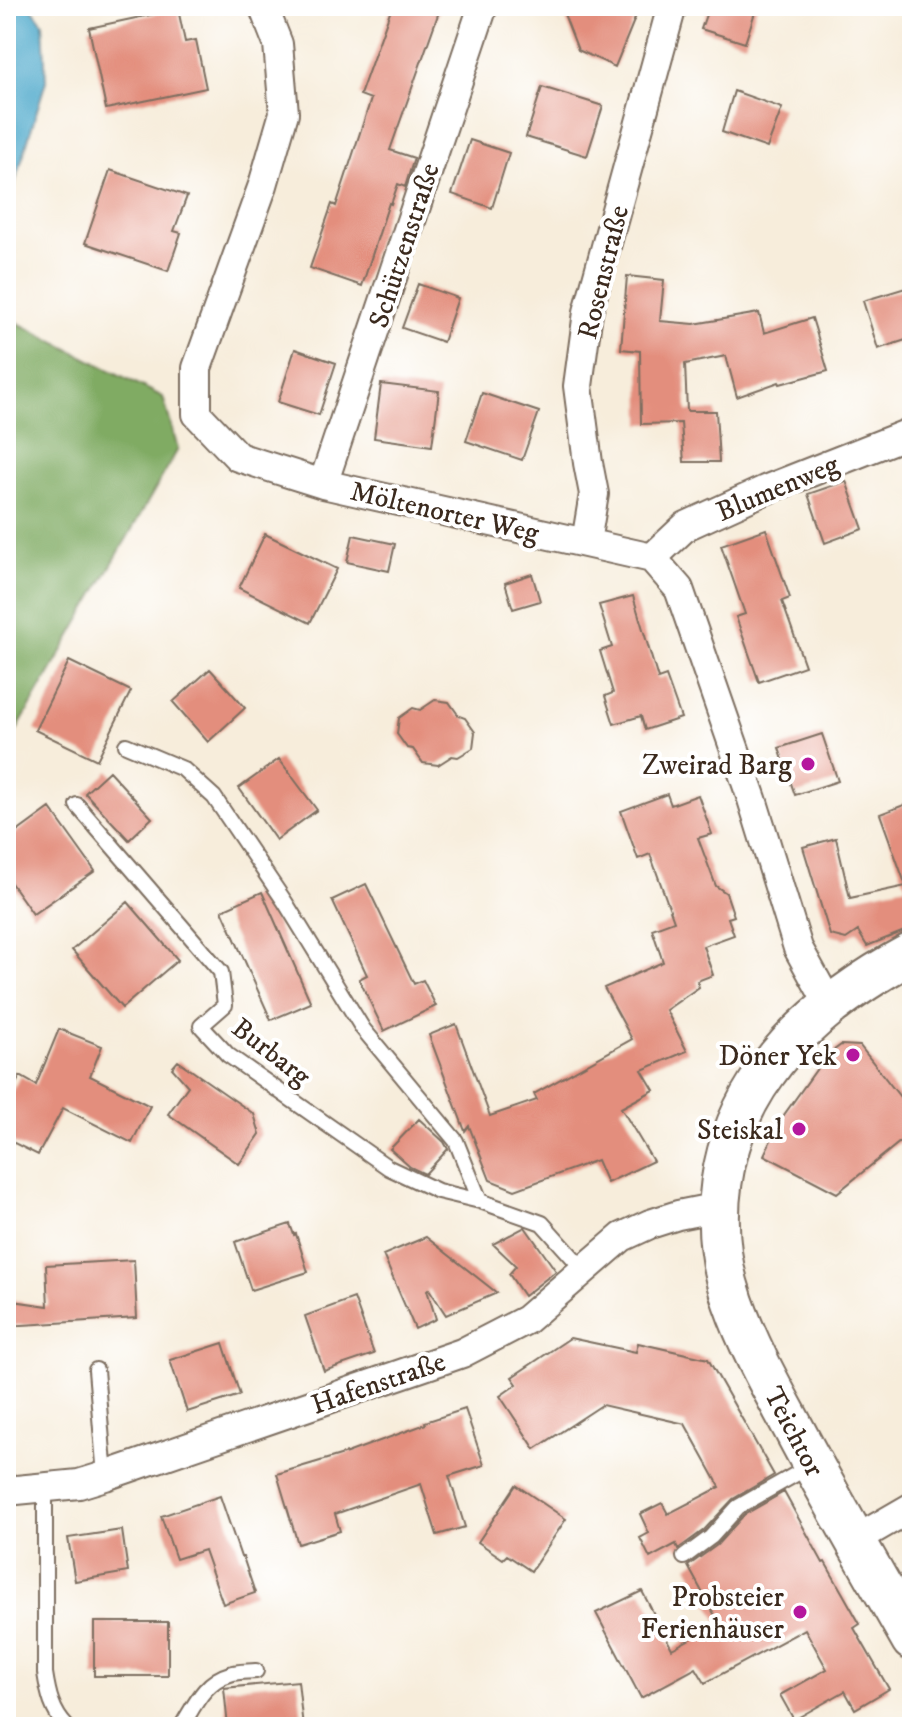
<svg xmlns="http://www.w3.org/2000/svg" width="918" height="1733" font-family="'IM FELL DW Pica',serif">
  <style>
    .forest { fill: #80ab63; stroke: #5e6a40; stroke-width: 2 }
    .water { fill: #4da9cb; stroke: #446a74; stroke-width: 2 }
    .building { fill: #e38e7d }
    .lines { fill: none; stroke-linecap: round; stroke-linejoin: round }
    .lane-casing { stroke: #7d6e60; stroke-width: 18 }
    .street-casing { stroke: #7d6e60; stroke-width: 32 }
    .secondary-casing { stroke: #7d6e60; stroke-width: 44 }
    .lane { stroke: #fff; stroke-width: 14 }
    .street { stroke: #fff; stroke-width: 28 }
    .secondary { stroke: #fff; stroke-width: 40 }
    .poi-dot { fill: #b5179e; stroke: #fff; stroke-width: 3 }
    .labels { text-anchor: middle; stroke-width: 8; stroke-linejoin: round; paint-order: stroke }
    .street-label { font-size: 28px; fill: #3b2a1e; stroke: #fff }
    .poi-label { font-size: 28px; fill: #3b2a1e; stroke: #fff; text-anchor: end }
  </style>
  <rect width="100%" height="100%" fill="#fff"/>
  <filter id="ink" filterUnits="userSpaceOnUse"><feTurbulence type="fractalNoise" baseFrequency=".0125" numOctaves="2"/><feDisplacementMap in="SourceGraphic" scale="16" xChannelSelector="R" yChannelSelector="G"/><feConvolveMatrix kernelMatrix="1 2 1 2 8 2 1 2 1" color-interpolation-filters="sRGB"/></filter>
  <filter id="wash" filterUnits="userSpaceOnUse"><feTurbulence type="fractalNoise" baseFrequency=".006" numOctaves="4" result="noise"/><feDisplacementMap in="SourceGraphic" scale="32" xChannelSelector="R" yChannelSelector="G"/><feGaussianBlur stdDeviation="1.8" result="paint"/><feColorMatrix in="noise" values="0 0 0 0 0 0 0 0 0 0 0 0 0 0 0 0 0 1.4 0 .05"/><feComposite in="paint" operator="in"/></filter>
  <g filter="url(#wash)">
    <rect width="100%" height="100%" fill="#f7eddb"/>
    <path class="forest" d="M6,317L163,397L178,449L6,749Z"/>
    <path class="water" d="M6,6H30L43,23L46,81L6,212Z"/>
    <g id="blocks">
      <path class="building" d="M392,6H441L390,150L414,158L405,187L398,184L391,204L389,203L362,286L310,268L332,204L336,206L371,99L360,95Z
        M561,6H640L615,67L578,50Z
        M709,6H757L745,43L701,29Z
        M178,9L185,42L196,40L206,88L106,109L89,28Z
        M542,87L603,106L587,156L526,137Z
        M734,91L782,108L767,148L722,132Z
        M470,140L509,153L492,208L452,194Z
        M110,170L187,196L174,231L181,233L168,271L85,243Z
        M627,276L664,280L660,321L694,324L759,313L764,333L812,318L828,371L780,384L779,382L737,397L726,356L685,364L687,411H716L719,462H684L681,423L641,424L640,351L621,349Z
        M418,284L458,298L443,342L402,328Z
        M912,286V338L878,349L863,301Z
        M295,349L336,363L319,415L278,402Z
        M381,384L439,391L432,446L374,438Z
        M482,393L539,412L522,460L466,441Z
        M846,481L863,529L825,543L808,494Z
        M766,529L790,598L782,601L805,666L759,682L736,617L745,614L721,545Z
        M265,534L337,569L310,623L239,588Z
        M353,535L395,544L389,571L347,562Z
        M532,574L540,601L513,609L505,583Z
        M633,596L658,679L666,676L681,718L645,730L641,716L614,724L605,696L613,693L600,651L612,647L599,605Z
        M69,661L131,691L97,760L35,730Z
        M210,669L245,708L208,742L173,702Z
        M435,700L449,702L459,716L465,718L475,732L473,748L458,757L452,756L438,765L423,763L413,749L407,748L397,734L399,718L413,708L420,710Z
        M822,734L838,781L795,795L779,748Z
        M279,759L317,810L276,840L239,788Z
        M109,771L152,818L129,840L85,793Z
        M667,794L671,805L698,795L712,834L698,838L716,886L726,893L734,916L728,918L734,935L703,946L713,975L697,981L699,987L666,1010L687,1051L642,1070L654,1090L621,1108L653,1161L607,1183L597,1160L515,1190L490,1180L469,1126L465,1131L429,1035L456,1024L490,1116L537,1100L534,1094L632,1039L604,988L663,962L652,929L674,921L650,854L638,859L621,811Z
        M912,802V928L867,946L858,931L846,939L830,935L803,847L836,838L850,898L906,886L880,814Z
        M50,808L95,871L33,914L6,876V840Z
        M366,884L414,984L423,980L436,1006L384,1031L359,979L367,975L332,900Z
        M262,892L311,1003L271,1020L222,910Z
        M128,902L178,960L122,1008L72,950Z
        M59,1029L102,1046L90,1076L150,1106L132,1143L63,1108L38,1155L6,1139V1103L20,1076L36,1085Z
        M841,1045L860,1046L911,1111L902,1118L912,1132L837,1193L764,1155L781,1119L826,1056Z
        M178,1061L254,1114L260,1134L239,1164L168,1114L188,1086L172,1068Z
        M419,1119L444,1142L448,1149L425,1174L410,1167L390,1149Z
        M290,1224L294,1235L296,1234L308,1272L251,1290L235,1242Z
        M525,1227L556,1271L524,1296L509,1274L516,1266L493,1244Z
        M426,1237L497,1293L446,1315L429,1289L427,1290L436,1319L415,1329L383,1255Z
        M134,1260L137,1318L6,1326V1300L48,1306L46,1265Z
        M354,1298L374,1354L324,1371L305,1316Z
        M570,1338L636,1352L638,1343L708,1359L774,1475L733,1499L704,1530L678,1549L676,1544L650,1558L640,1538L649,1533L640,1514L662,1503L668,1514L720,1487L685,1424L602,1405L535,1449L500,1396L517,1384L512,1377Z
        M223,1343L240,1395L187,1412L170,1360Z
        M465,1409L484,1465L449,1476L465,1527L437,1535L421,1484L335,1514L340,1531L298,1544L277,1474L347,1453L426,1424L425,1422Z
        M516,1485L566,1519L531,1571L507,1555L503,1559L478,1542Z
        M784,1492L823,1563L825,1562L860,1624L854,1628L889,1689L855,1709L845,1691L794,1720L780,1695L827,1669L805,1629L705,1683L696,1668L641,1698L596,1613L642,1591L672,1649L719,1623L688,1566L717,1545L744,1515Z
        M220,1496L241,1557H243L255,1593L223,1604L204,1550L176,1559L161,1516Z
        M122,1530L128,1572L75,1581L68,1538Z
        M94,1622H168V1676H94Z
        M298,1681L303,1727H228L224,1688Z"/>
    </g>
  </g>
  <g filter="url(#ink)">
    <use href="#blocks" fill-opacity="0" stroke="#7d6e60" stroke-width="2"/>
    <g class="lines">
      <defs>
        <path id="lane" d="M126,745L183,769L214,797L285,902L363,1029L456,1141L480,1201
          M77,805L221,972L225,1005L201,1026L228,1055L389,1168L438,1191L480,1201L542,1223L584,1270
          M96,1370L105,1476
          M45,1488V1673C48,1693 52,1712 67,1727
          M684,1557L711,1537L738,1507L812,1465
          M181,1727C194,1707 204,1681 230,1674C238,1671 248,1672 256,1671"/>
        <path id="street" d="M263,6L278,44L284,113L263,185L197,368V414L238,457L323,484L652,558L679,589L752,799L798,948L830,1006
          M323,484L483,6
          M586,542L594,494L588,463L578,386L588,312L672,6
          M652,558L686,526L765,490L912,432
          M6,1491L79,1484L105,1476L462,1353L526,1320L622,1237L650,1224L678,1215L718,1207
          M855,1540L912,1507"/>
        <path id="secondary" d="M912,953C858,982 803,1020 767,1071C718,1137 706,1225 733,1302C749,1348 773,1390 796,1433C833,1503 873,1572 912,1640"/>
      </defs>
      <use href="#lane" class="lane-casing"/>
      <use href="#street" class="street-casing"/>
      <use href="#secondary" class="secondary-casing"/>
      <use href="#lane" class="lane"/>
      <use href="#street" class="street"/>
      <use href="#secondary" class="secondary"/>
    </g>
  </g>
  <g class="poi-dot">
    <circle cx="808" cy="764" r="8"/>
    <circle cx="853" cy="1055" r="8"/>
    <circle cx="799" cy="1129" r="8"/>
    <circle cx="800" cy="1612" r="8"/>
  </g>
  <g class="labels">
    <g class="street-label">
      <text transform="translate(403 245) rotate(-72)" y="10">Schützenstraße</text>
      <text transform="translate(602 272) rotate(-76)" y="10">Rosenstraße</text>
      <text transform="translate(777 487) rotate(-23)" y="10">Blumenweg</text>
      <text transform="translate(445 511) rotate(13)" y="10">Möltenorter Weg</text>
      <text transform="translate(272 1051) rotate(38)" y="10">Burbarg</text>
      <text transform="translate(378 1382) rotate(-19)" y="10">Hafenstraße</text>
      <text transform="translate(795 1431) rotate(62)" y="10">Teichtor</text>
    </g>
    <g class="poi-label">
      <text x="792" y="774">Zweirad Barg</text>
      <text x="837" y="1065">Döner Yek</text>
      <text x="783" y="1139">Steiskal</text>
      <text x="784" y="1606">Probsteier<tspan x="784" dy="32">Ferienhäuser</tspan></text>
    </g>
  </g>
  <rect width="918" height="1733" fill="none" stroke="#fff" stroke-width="32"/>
</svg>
